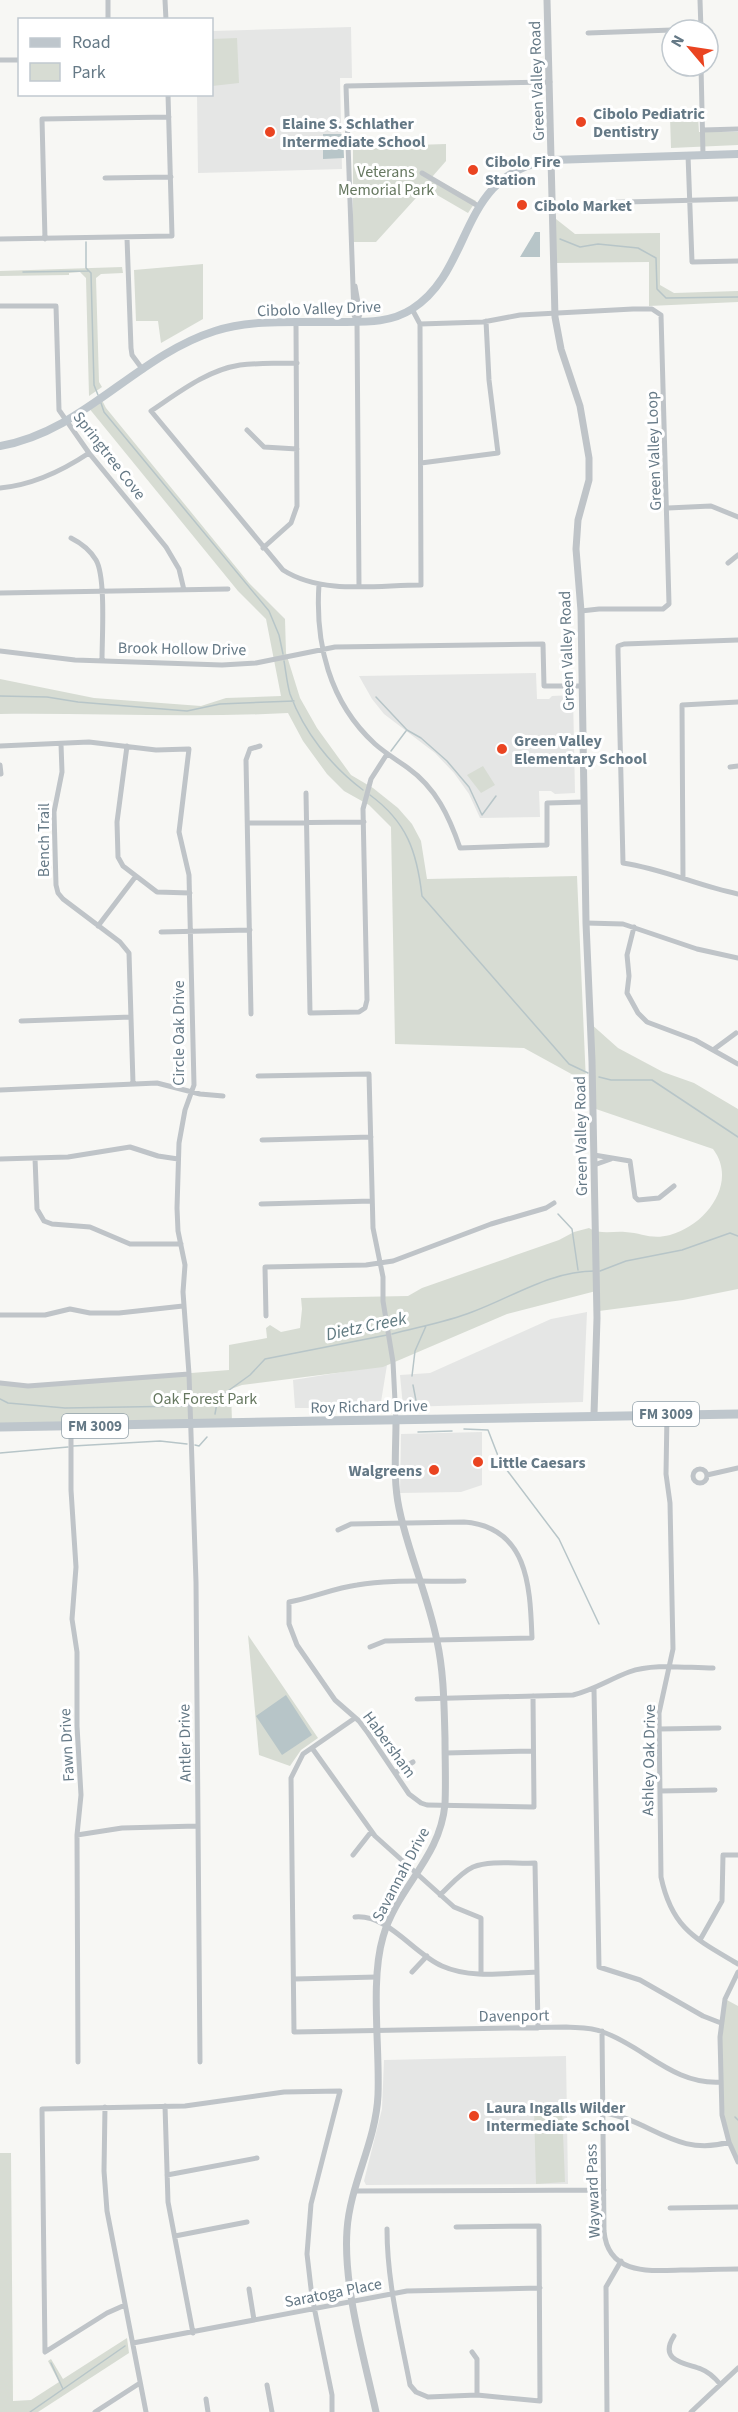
<svg xmlns="http://www.w3.org/2000/svg" width="738" height="2412" font-family="'Source Sans 3',sans-serif">
  <style>
    .built { fill: #e5e6e5 }
    .green { fill: #d7dcd3 }
    .water { fill: #b7c5c8 }
    .lines { fill: none; stroke-linecap: round; stroke-linejoin: round }
    .stream { stroke: #b7c5c8; stroke-width: 1.5 }
    .minor { stroke: #bfc4c8; stroke-width: 5 }
    .tertiary { stroke: #bfc4c8; stroke-width: 7 }
    .secondary { stroke: #bec6cc; stroke-width: 8 }
    .primary { stroke: #bec6cc; stroke-width: 9 }
    .poi-dot { fill: #ea4421; stroke: #fff; stroke-width: 2 }
    .labels { text-anchor: middle; stroke-width: 6; stroke-linejoin: round; paint-order: stroke }
    .shield { fill: #fff; stroke: #93a1aa; stroke-width: 1.5 }
    .shield-label { font-size: 15px; font-weight: bold; fill: #657986 }
    .street-label { font-size: 16px; fill: #657986; stroke: #fff }
    .poi-label { font-size: 16px; font-weight: bold; fill: #657986; stroke: #fff; text-anchor: start }
    .park-label { font-size: 16px; fill: #667860; stroke: #fff }
    .water-label { font-size: 18px; font-style: italic; fill: #617b82; stroke: #fff }
  </style>
  <rect width="100%" height="100%" fill="#f7f7f4"/>
  <path class="built" d="M351,27L352,78H340L342,169L198,173L197,95L212,94V31Z
    M536,673L537,699H549L552,696L573,695L575,793L555,794L551,791H539L540,817L480,818L469,794L454,773L435,753L384,714L372,699L359,676Z
    M587,1312L583,1402L403,1407L400,1375L430,1373L551,1319Z
    M387,1365L380,1408H295L293,1380Z
    M482,1432V1485L461,1492L400,1493L401,1434Z
    M566,2056L568,2184L366,2185L364,2181L382,2109L384,2060Z"/>
  <path class="green" d="M237,38L239,83L212,86V39Z
    M698,116L699,132H738V145L671,148L670,117Z
    M446,144V161L432,177L476,201L468,213L425,188L376,242H353V147Z
    M556,219L575,234L660,233V285L674,293L738,291V302L649,306V262L556,263Z
    M203,264V319L161,343L158,321H136L134,270Z
    M122,267L123,273L101,274L96,278L99,382L102,387L89,396L86,278L80,272L69,273V275L0,276V271Z
    M101,398L106,408L249,583L285,619L286,653L300,698L317,728L351,775L373,788L398,808L412,824L421,841L427,879L577,876L586,1082L524,1048L395,1044L391,827L369,805L344,791L327,774L303,741L288,713C192,718 96,713 0,714V679L94,698L201,706L226,698L281,696L266,619L238,591L88,407Z
    M483,766L495,785L481,793L467,775Z
    M590,1023L618,1048L663,1072L694,1083L738,1109V1289L683,1300L599,1311L596,1291L507,1314L383,1367L242,1385L231,1389L232,1423L0,1427V1383L28,1386L229,1370V1345L267,1338L266,1328L270,1325L281,1332L300,1328L302,1309L301,1298L408,1296L422,1288L559,1240L574,1232L589,1228C600,1235 613,1231 625,1232C643,1233 651,1240 670,1235C707,1225 738,1182 713,1149L593,1108Z
    M248,1635L318,1738L301,1750L290,1766L259,1755Z
    M725,1999L738,2006V2162L725,2128L720,2037Z
    M562,2108L565,2182L536,2184L534,2109Z
    M0,2153H11L13,2401L31,2400L59,2382L48,2361L51,2359L63,2379L127,2338L129,2353L38,2412H0Z"/>
  <path class="water" d="M323,134H343L344,158L323,159Z
    M535,232H540V257H520Z
    M286,1695L312,1735L282,1755L256,1716Z"/>
  <g class="lines">
    <path class="stream" d="M560,239L580,247L598,244L638,248L656,258L657,289L666,298L738,297
      M86,242V268L91,273L94,385L98,395
      M23,272L88,271
      M101,403L104,412L269,611L279,635L283,654
      M284,661C286,672 287,684 290,694C304,732 331,766 363,790
      M0,696L47,697L78,702L187,711L220,704L294,701
      M376,697L407,730L421,738L447,761L469,787L482,815L496,796
      M391,751L406,731
      M370,795C407,822 417,852 422,896L569,1064L588,1073
      M599,1077L611,1080H652L738,1137
      M558,1214L572,1229L578,1270
      M600,1271L626,1261L682,1250L730,1233L738,1236
      M392,1334C418,1327 447,1322 472,1312C513,1297 550,1271 595,1271
      M412,1376L415,1351L426,1326
      M413,1385L417,1406
      M0,1399L8,1403L65,1408L187,1406
      M192,1406L217,1402L221,1396L250,1375L265,1359L387,1335
      M215,1414L217,1403
      M464,1429L488,1430L500,1461L559,1539L599,1624
      M418,1432L452,1431
      M195,1445L199,1446L207,1437
      M73,1446L160,1441L187,1444
      M0,1453L68,1447
      M735,2117L738,2120
      M51,2363L63,2389
      M30,2412L125,2346"/>
    <path class="minor" d="M108,0V20
      M165,0L166,20
      M700,0L701,30
      M681,30L701,29
      M588,33L672,30
      M0,60H20
      M701,66L703,155
      M703,130L738,129
      M688,155L692,262L738,261
      M422,173L480,207
      M105,178L171,177
      M589,203L738,199
      M127,238L131,348L132,355L143,370
      M0,239L172,236L168,94
      M45,239L42,119L169,117
      M355,286L360,314L357,322
      M0,306H56L59,410L89,453L166,547L179,569L184,590
      M420,324L483,322L520,315L633,309H652L661,315L669,604L663,609H599L581,611
      M297,363C278,363 258,363 240,365C207,370 178,393 151,411L283,570C322,595 377,585 421,585L420,324L412,309
      M247,430L264,447L297,449
      M421,463L498,453L489,380L486,321
      M0,488C33,485 62,471 89,453
      M668,508L711,506L738,517
      M71,538C81,543 90,550 96,560C106,577 102,638 102,660
      M263,548L291,523L297,506L296,324
      M728,563L738,555
      M319,584C315,643 329,702 375,744C385,753 397,760 408,768C436,788 449,816 460,848L547,845V803L584,802
      M359,586L357,322L354,315L346,86L550,82
      M0,593L228,589
      M738,640L624,644L618,646V652L623,863C664,869 698,886 738,894
      M0,651L75,660L222,665L256,663L335,647L543,644L544,686H582
      M61,744L62,772L54,812L56,885L58,893L63,899L120,942L129,953L133,1083
      M0,746L89,742L156,750L189,749L179,832L189,875L194,1085L185,1110L179,1143L177,1208L178,1231L185,1265L183,1292L189,1374L196,1582L200,2062
      M127,746L117,822L118,857L123,866L157,892L190,893
      M0,765L1,774
      M730,767L738,766
      M306,793L310,1013L359,1012L365,1008L367,1000L363,809L371,779L387,754
      M248,823L364,822
      M683,878L682,705L738,702
      M586,923L623,924L697,949L738,958
      M98,926L136,876
      M634,927L627,955L629,976L627,993L638,1013L647,1022L695,1040L738,1064
      M161,932L250,930
      M251,1014L246,760L250,749L260,746
      M21,1021L131,1017
      M713,1050L736,1033
      M258,1076L369,1074L373,1228L383,1277V1301L393,1362L396,1421
      M0,1090L157,1083L200,1094L223,1096
      M262,1140L371,1137
      M594,1155L630,1161L635,1197L638,1200L659,1198L674,1186
      M35,1158L37,1209L44,1221L52,1224L90,1227L130,1244H181
      M0,1159L68,1157L130,1147L158,1156L178,1159
      M594,1165L611,1159
      M261,1204L372,1201
      M0,1315H45L70,1309L90,1313H119L183,1306
      M266,1316L265,1267L366,1265L393,1261L491,1224L546,1208L554,1203
      M0,1383L28,1386L189,1374
      M667,1414L666,1474L670,1503L673,1649L659,1713L661,1877C672,1929 696,1939 738,1964
      M71,1426V1490L76,1567L72,1619L77,1652V1726L81,1795L77,1835L78,2062
      M693 1476a7 7 0 1 1 14 0a7 7 0 1 1-14 0Z
      M707,1475L738,1468
      M338,1530L351,1524L464,1522C529,1527 530,1588 532,1638L385,1641L370,1647
      M464,1581C429,1582 392,1579 357,1585C334,1588 312,1598 289,1602V1624L297,1645L335,1700L359,1721L368,1733L409,1794L421,1803L427,1805L534,1807L533,1696
      M594,1689L599,1967L640,1980L703,2016L721,2023
      M417,1699L573,1695C594,1690 610,1679 629,1672C654,1663 686,1668 713,1668
      M355,1718L303,1754L291,1778L294,2032L566,2027C578,2028 591,2027 603,2032C645,2047 673,2085 721,2082
      M659,1729L719,1728
      M312,1748L375,1836L454,1907L481,1918V1973
      M445,1753L533,1751
      M395,1773L413,1762
      M660,1791L715,1790
      M77,1835L122,1828L197,1826
      M353,1855L371,1832
      M440,1895C450,1886 460,1873 473,1867C491,1860 516,1864 535,1863L538,2028
      M355,1917C388,1914 414,1954 442,1966C471,1979 506,1973 537,1972
      M700,1940L722,1901L723,1855H738
      M412,1972L427,1956
      M738,1972L725,1999L720,2037L722,2115L729,2142L738,2162
      M294,1979L377,1977
      M602,2031L604,2231C608,2275 649,2271 681,2270C700,2270 719,2269 738,2269
      M165,2106L168,2202L193,2333
      M105,2107L104,2171L107,2211L146,2412
      M603,2113C648,2118 676,2158 729,2142
      M167,2175L257,2158
      M355,2191L604,2190
      M670,2208L738,2207
      M387,2229C387,2282 400,2333 410,2385L416,2392L428,2397L477,2395L540,2401L539,2226L456,2227
      M175,2236L247,2222
      M249,2289L254,2320
      M125,2305L107,2313L45,2352L42,2109L185,2106L284,2092L340,2091L311,2204L307,2254L312,2297L332,2395V2412
      M674,2336C658,2361 685,2363 701,2369C709,2372 715,2378 720,2384
      M133,2343L407,2291L540,2288
      M472,2352L477,2359V2395
      M267,2385L272,2412
      M206,2399L208,2412
      M95,2412L140,2383
      M607,2412L606,2287L621,2261
      M691,2412L738,2368"/>
    <path class="tertiary" d="M547,0L555,317L561,349L580,406L589,458V480L578,520L576,549L581,611L586,923L592,1061L597,1318L594,1414
      M376,2412C364,2357 343,2286 347,2230C350,2184 376,2142 378,2095C380,2048 370,1981 383,1937C397,1887 440,1859 445,1804C446,1782 445,1760 445,1738C444,1705 444,1673 437,1641C428,1595 408,1553 399,1508C393,1480 396,1449 396,1421"/>
    <path class="secondary" d="M0,446C83,432 136,356 215,331C254,318 305,323 346,322C369,322 392,322 412,309C475,269 457,172 552,160L738,154"/>
    <path class="primary" d="M0,1427C246,1424 492,1416 738,1414"/>
  </g>
  <g class="poi-dot">
    <circle cx="581" cy="122" r="6"/>
    <circle cx="270" cy="132" r="6"/>
    <circle cx="473" cy="170" r="6"/>
    <circle cx="522" cy="205" r="6"/>
    <circle cx="502" cy="749" r="6"/>
    <circle cx="478" cy="1462" r="6"/>
    <circle cx="434" cy="1470" r="6"/>
    <circle cx="474" cy="2116" r="6"/>
  </g>
  <g class="labels">
    <g class="shield">
      <rect x="633" y="1402" width="66" height="24" rx="4.5"/>
      <rect x="62" y="1414" width="66" height="24" rx="4.5"/>
    </g>
    <g class="shield-label">
      <text x="666" y="1419">FM 3009</text>
      <text x="95" y="1431">FM 3009</text>
    </g>
    <g class="street-label">
      <text transform="translate(536 81) rotate(-92)" y="6">Green Valley Road</text>
      <text transform="translate(319 308) rotate(-2)" y="6">Cibolo Valley Drive</text>
      <text transform="translate(653 451) rotate(-92)" y="6">Green Valley Loop</text>
      <text transform="translate(110 455) rotate(52)" y="6">Springtree Cove</text>
      <text transform="translate(182 648) rotate(1)" y="6">Brook Hollow Drive</text>
      <text transform="translate(566 651) rotate(-92)" y="6">Green Valley Road</text>
      <text transform="translate(43 840) rotate(-90)" y="6">Bench Trail</text>
      <text transform="translate(178 1033) rotate(-90)" y="6">Circle Oak Drive</text>
      <text transform="translate(580 1136) rotate(-91)" y="6">Green Valley Road</text>
      <text transform="translate(369 1406) rotate(-1)" y="6">Roy Richard Drive</text>
      <text transform="translate(184 1743) rotate(-91)" y="6">Antler Drive</text>
      <text transform="translate(390 1744) rotate(54)" y="6">Habersham</text>
      <text transform="translate(66 1745) rotate(-93)" y="6">Fawn Drive</text>
      <text transform="translate(648 1760) rotate(-89)" y="6">Ashley Oak Drive</text>
      <text transform="translate(400 1874) rotate(-62)" y="6">Savannah Drive</text>
      <text transform="translate(514 2015) rotate(-1)" y="6">Davenport</text>
      <text transform="translate(592 2191) rotate(-92)" y="6">Wayward Pass</text>
      <text transform="translate(333 2292) rotate(-11)" y="6">Saratoga Place</text>
    </g>
    <g class="poi-label">
      <text x="593" y="119">Cibolo Pediatric<tspan x="593" dy="18">Dentistry</tspan></text>
      <text x="282" y="129">Elaine S. Schlather<tspan x="282" dy="18">Intermediate School</tspan></text>
      <text x="485" y="167">Cibolo Fire<tspan x="485" dy="18">Station</tspan></text>
      <text x="534" y="211">Cibolo Market</text>
      <text x="514" y="746">Green Valley<tspan x="514" dy="18">Elementary School</tspan></text>
      <text x="490" y="1468">Little Caesars</text>
      <text x="422" y="1476" text-anchor="end">Walgreens</text>
      <text x="486" y="2113">Laura Ingalls Wilder<tspan x="486" dy="18">Intermediate School</tspan></text>
    </g>
    <g class="park-label">
      <text x="386" y="177">Veterans<tspan x="386" dy="18">Memorial Park</tspan></text>
      <text x="205" y="1404">Oak Forest Park</text>
    </g>
    <g class="water-label">
      <text transform="translate(366 1326) rotate(-12)" y="6">Dietz Creek</text>
    </g>
  </g>
  <rect x="18" y="18" width="195" height="78" fill="#ffffff" stroke="#c1c9cf" stroke-width="1.5"/>
  <rect x="30" y="38" width="30" height="9" fill="#bec6cc" stroke="#c1c9cf" stroke-width="1.5"/>
  <text x="72" y="48" font-size="18" fill="#657986">Road</text>
  <rect x="30" y="63" width="30" height="18" fill="#d7dcd3" stroke="#c1c9cf" stroke-width="1.5"/>
  <text x="72" y="78" font-size="18" fill="#657986">Park</text>
  <g transform="translate(690 48) rotate(299)"><circle r="28" fill="#ffffff" stroke="#c1c9cf" stroke-width="1.5"/>
  <path d="M0-4.5L10 22L0 15L-10 22Z" fill="#ea4421"/>
  <text y="-9" font-size="16" font-weight="bold" text-anchor="middle" fill="#657986">N</text>
  </g>
</svg>
